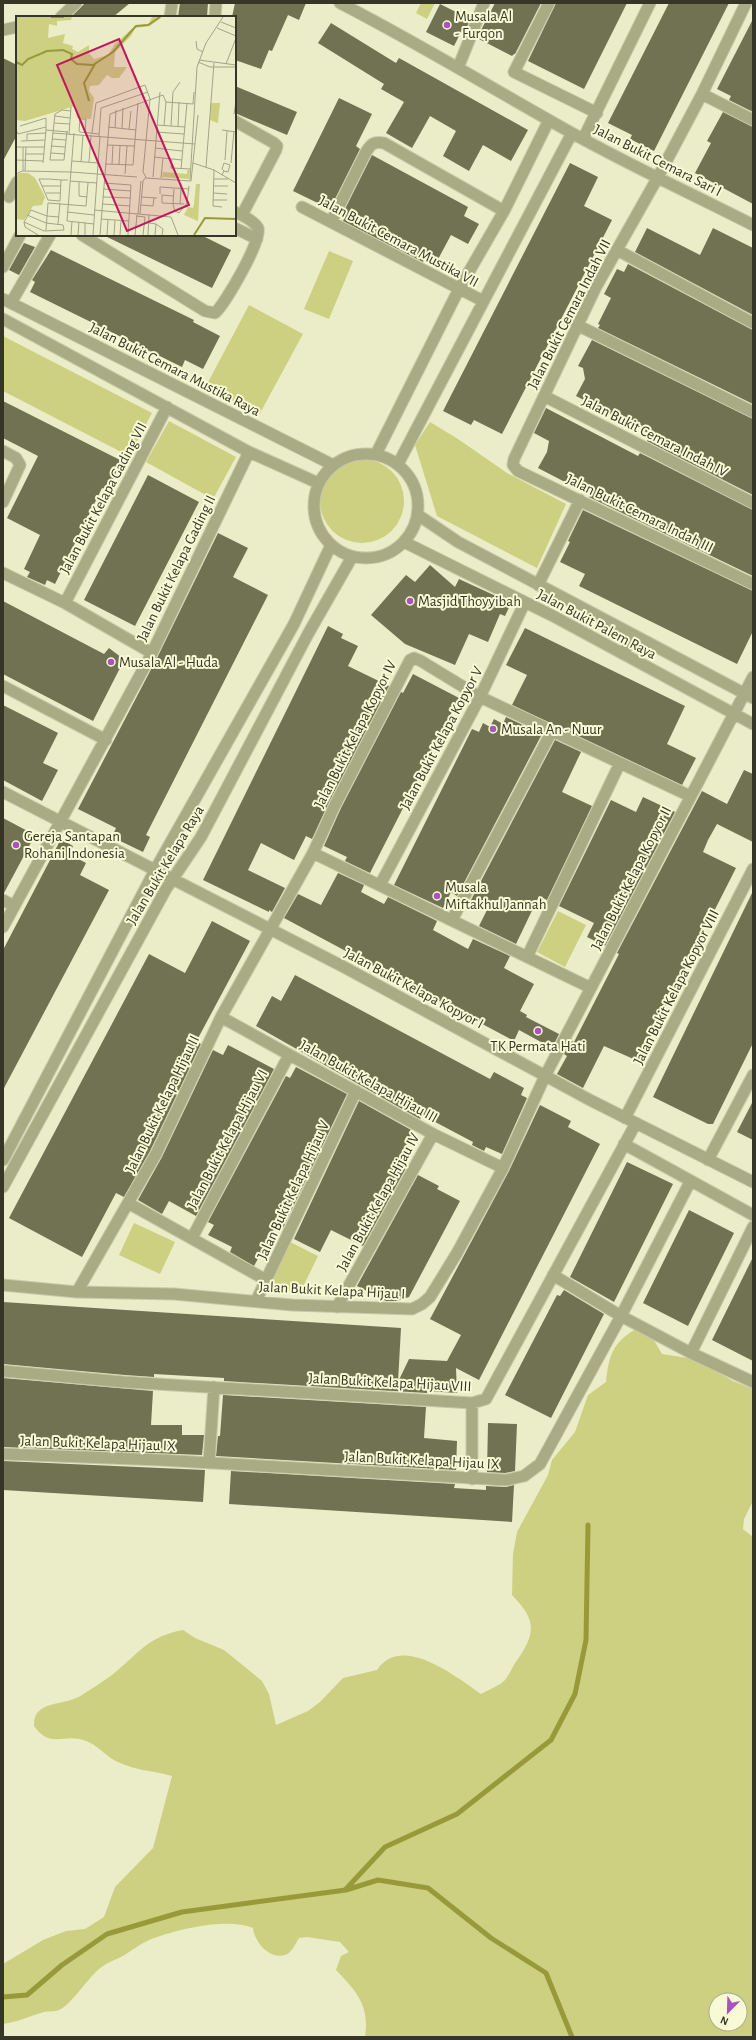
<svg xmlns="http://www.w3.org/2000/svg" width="756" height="2040" font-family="'Alegreya Sans',sans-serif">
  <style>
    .green { fill: #cdcf81; fill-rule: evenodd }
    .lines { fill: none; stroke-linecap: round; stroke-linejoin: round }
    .stream { stroke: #989939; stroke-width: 5 }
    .building { fill: #717251 }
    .minor-casing { stroke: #c7c8a8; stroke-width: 13 }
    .minor { stroke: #a9ab84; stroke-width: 11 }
    .poi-dot { fill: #aa52bf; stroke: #f8fad5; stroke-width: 1.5 }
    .labels { text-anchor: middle; stroke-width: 4; stroke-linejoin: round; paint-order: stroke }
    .poi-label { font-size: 15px; fill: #363628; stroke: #f8fad5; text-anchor: start }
    .street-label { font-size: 15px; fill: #363628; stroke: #f8fad5 }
    .inset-river { fill: none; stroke: #989939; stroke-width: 2 }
    .inset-road { fill: none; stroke: #a3a488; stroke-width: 1 }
    .view { fill: #c2185b; fill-opacity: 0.15; stroke: #c2185b; stroke-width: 2 }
    .inset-edge { fill: none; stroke: #363628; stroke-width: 2 }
  </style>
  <rect width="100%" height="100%" fill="#ebedc8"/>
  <path class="green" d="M421,3H435L427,19L416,13Z
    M329,251L353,261L329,319L304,309Z
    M249,305L303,334L259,415L206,386Z
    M3,336L152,413L129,456L3,391Z
    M169,421L236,457L213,499L146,462Z
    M430,422L458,439L507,473L566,504L537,568L437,516L415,445Z
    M320 501a42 42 0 1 1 84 0a42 42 0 1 1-84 0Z
    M558,911L586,925L565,967L537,952Z
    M134,1223L175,1242L160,1274L119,1255Z
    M288,1241L318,1256L299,1295L269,1281Z
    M636,1329L652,1337L662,1354L694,1359L733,1381L753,1389V1501L744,1519L743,1529L753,1537V2037H365C370,2005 356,1991 336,1970L341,1956L349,1952L340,1942L307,1937L299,1938C295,1944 292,1953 285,1955C269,1960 254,1941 253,1928C226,1917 175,1930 149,1940C140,1944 131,1951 123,1956C115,1960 106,1963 99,1969C87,1979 71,2005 59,2010C54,2012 49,2011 44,2012C30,2016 18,2022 3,2024V1964L43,1940L66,1931L85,1929L104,1917L115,1887L153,1848L172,1776C151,1770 135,1771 114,1760C104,1754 97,1745 86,1741C65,1732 51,1750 34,1726C33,1699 64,1707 82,1695C94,1687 108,1679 119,1669C144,1648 149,1637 183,1630L195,1638L224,1650L262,1681L269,1694L276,1725L308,1711L320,1702L343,1678L377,1670C402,1633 456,1677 481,1694C488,1690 499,1686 505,1680C510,1674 513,1665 518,1659C537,1631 535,1619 512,1595L513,1554L517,1532L548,1475L552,1460L575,1432L588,1395L606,1382C609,1356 612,1343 636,1329ZM716,2000H740V2024H716Z"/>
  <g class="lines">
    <path class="stream" d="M346,1889L385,1847L457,1814L551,1740L575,1694L586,1640L588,1525
      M3,1997L27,1995L62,1965L107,1934L182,1912L346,1890L378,1880L428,1888L491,1938L546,1973L572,2037"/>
  </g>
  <path class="building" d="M85,3H130L113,17H71Z
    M180,3H208L207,17H178Z
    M235,3H306L299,20L288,15L272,51L269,50L261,69L235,60V17H232Z
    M495,3H541L515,54H514L512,56L477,38Z
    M556,3H627L584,89L528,61Z
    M669,3H729L654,151L630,139L632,135L608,123Z
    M440,4L470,19L465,32L462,30L454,46L426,32Z
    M753,19V112L729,100L731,96L717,89Z
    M331,23L396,63L399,58L528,130L511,161L483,145L469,171L443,156L456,131L430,116L412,148L386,133L404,102L381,89L384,84L318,43Z
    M3,58L17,65V135L3,161Z
    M235,86L297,112L287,135L235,113Z
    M339,98L372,114L356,146L360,149L330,209L293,191Z
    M723,112L753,127V204L695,173L711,143L707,141Z
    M372,155L468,207L464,216L479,224L468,244L451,235L436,263L425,257L423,262L343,221L345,217L342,215Z
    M570,163L598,177L584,206L612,220L502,434L474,420L471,425L443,411Z
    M647,228L700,255L713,228L753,248V315L635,252Z
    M103,235H201L231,250L212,288Z
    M24,243L35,247L19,275L9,270Z
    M51,250L194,320L193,322L220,336L203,369L185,360L182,367L30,292L35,282L32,280Z
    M628,264L753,330V404L598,328L600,325L598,324L611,298L604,294L617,269L624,272Z
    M592,340L753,419V495L647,441L650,434L576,396L585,379L583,368L578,366Z
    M3,401L122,461L107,490L102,488L55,584L47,580L45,585L27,577L30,572L24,569L40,535L7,518L38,456L3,438Z
    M546,408L638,456L640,453L753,510V576L589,497L590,495L538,468L547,452L549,441L534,433Z
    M148,475L199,502L135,626L84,600Z
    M583,510L753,591V631L737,664L579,586L585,574L560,562L570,542L568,541Z
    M218,533L248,548L233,577L268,595L146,835L150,837L143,852L112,837L116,828L78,809L158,656Z
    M430,565L455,587L459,579L511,603L505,616L500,614L488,642L469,634L455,665L405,644L371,615L406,575L415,582Z
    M3,601L104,654L109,648L126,661L119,670L93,721L3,674Z
    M328,626L343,634L341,638L358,646L348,666L389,686L329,802L312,839L306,836L294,860L261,843L248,870L285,888L272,912L269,910V912L203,880Z
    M525,628L685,706L667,744L696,758L682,785L512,705L527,675L506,665Z
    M413,674L459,698L370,873L345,861L347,857L324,846L341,808L401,692L403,693Z
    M3,705L58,733L43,763L58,770L42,801L3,780Z
    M506,717L542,734L457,896L451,892L443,908L394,885L472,729L479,732L483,723L490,727L494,719L503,724Z
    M555,740L581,752L562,792L592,806L547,900L539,896L516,944L479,926L487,910L470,902Z
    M744,770L753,774V842L717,824L708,840L703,852L736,868L638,1061L604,1046L583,1088L557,1074L567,1056L564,1054L571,1041L574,1042L619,954L617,953L702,791L727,804Z
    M643,797L675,812L605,946L587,937L594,923L559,906L611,800L636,812Z
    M3,818L35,835L4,893H3Z
    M61,839L73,846L69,854L86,863L80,875L109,890L3,1090V950Z
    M338,873L364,885L361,892L384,904L388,897L437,921L433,930L468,949L473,939L510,956L504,968L534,984L520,1011L527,1015L526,1017L559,1034L552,1048L519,1030L514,1041L284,918L298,894L321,905Z
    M753,891V1043L713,1124H708L653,1097Z
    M212,921L250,941L196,1042L201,1044L150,1151L124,1197L116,1193L82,1257L9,1218L149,954L185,973Z
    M295,975L490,1079L494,1072L524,1088L521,1095L527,1098L502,1154L486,1147L484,1151L472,1145L473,1142L422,1115L420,1119L256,1026L272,996L281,1001Z
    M228,1045L274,1069L196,1216L169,1201L162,1214L138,1200L162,1157L213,1050L223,1055Z
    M296,1067L347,1094L281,1232L274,1229L254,1266L230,1252L232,1247L208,1235L214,1225L208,1222L286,1076L290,1078Z
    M359,1101L413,1131L397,1164L406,1168L363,1246L331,1230L320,1252L294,1239Z
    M753,1101V1140L737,1132Z
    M540,1105L571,1121L568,1127L600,1144L479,1380L456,1368L457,1393L427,1391V1393L224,1381V1378L154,1374V1377L125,1375L3,1364V1302L401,1328L398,1382L409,1359L447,1361L461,1335L430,1319L509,1171Z
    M627,1162L673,1184L614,1302L570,1277Z
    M418,1175L439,1186L437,1189L460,1201L409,1297L396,1301H386L357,1286Z
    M689,1210L734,1233L688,1326L643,1303Z
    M753,1257V1361L712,1340Z
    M564,1290L604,1314L551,1418L505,1395L557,1295L560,1296Z
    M3,1378L153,1391L151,1425H182V1435H204L202,1455L3,1447Z
    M223,1395L426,1407L424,1438L457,1441L456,1470L216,1456L218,1436H220Z
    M488,1423L517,1424L515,1471L505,1473L487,1472Z
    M3,1461L205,1470L203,1502L3,1490Z
    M231,1471L455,1484L454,1488L486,1490V1486L506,1487L514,1485L512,1522L229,1504Z"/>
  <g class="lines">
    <defs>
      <path id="minor" d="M340,3C418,43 493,89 570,132C629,165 692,194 753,225
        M549,3L514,72L597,113
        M746,3L702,94L658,177L596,287L514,459L513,465L518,471L753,584
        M61,17L76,3
        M170,17L172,3
        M215,17L216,3
        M3,30L17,27
        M458,68L484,3
        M702,94L753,120
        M235,121L274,143L277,146L276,150L242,215
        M583,139L650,3
        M9,197L17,182
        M302,207L483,301
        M331,222L366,152C371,144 374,141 384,143L504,211
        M235,228L257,239
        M82,235L205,311L215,313C225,304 263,239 258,228C254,221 242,215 235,212
        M617,250L753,323
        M3,267L20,235
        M3,299L333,465
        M11,303L50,235
        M3,319L249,452L318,483
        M577,325L753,412
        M544,396L753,503
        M3,451L16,458L20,465L3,502
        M376,454L459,289L504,211L549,120
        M314 506a52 52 0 1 1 104 0a52 52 0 1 1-104 0Z
        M398,464L572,133
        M418,515L458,542L753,698
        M404,542L555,617L753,724
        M3,573L65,603L152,653
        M538,585L580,500
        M65,603L167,407
        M623,654L633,636
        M3,686L106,740
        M3,792L342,966L590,1100L753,1182
        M313,853L591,988
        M380,885L480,697L525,602
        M3,900L14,906
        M452,920L552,731
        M3,927L152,653L249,452
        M527,957L620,763
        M221,1017L433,1134L503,1168
        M625,1118L753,869
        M624,1144L753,1215
        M3,1160L155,870L294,624L331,545
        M708,1160L753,1075
        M3,1187L166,889L201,837L308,634L352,557
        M128,1203L266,1280
        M753,1227L691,1353L753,1382
        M192,1238L289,1055
        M553,1275L621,1316L691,1353
        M3,1285L77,1292L174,1294L292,1305L412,1309L422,1304L430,1297L457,1253L503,1168L545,1076L753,677
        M77,1292L156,1154L221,1017L313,853L335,805L410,660L414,658L421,661L480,697L690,796
        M256,1301L356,1091
        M337,1307L433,1134
        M3,1371L124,1382L472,1403L486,1399L636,1123
        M3,1454L160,1460L506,1480L524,1476L540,1464L621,1316L690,1182
        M209,1463L214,1387
        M472,1479V1403"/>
    </defs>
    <use href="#minor" class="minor-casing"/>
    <use href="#minor" class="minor"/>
  </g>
  <g class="poi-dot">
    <circle cx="447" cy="25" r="4"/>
    <circle cx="410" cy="601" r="4"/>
    <circle cx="111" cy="662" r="4"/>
    <circle cx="493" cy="729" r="4"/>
    <circle cx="16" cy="845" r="4"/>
    <circle cx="437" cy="896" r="4"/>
    <circle cx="538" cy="1031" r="4"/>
  </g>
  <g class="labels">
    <g class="poi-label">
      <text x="455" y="21">Musala Al<tspan x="455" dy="17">- Furqon</tspan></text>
      <text x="418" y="606">Masjid Thoyyibah</text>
      <text x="119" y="667">Musala Al - Huda</text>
      <text x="501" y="734">Musala An - Nuur</text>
      <text x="24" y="841">Gereja Santapan<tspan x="24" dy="17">Rohani Indonesia</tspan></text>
      <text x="445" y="892">Musala<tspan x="445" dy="17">Miftakhul Jannah</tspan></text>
      <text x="538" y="1051" text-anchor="middle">TK Permata Hati</text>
    </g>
    <g class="street-label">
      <text transform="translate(658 160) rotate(27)" y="5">Jalan Bukit Cemara Sari I</text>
      <text transform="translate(399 241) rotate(28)" y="5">Jalan Bukit Cemara Mustika VII</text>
      <text transform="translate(569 314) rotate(-63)" y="5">Jalan Bukit Cemara Indah VII</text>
      <text transform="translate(175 369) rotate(27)" y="5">Jalan Bukit Cemara Mustika Raya</text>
      <text transform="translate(655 436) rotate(27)" y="5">Jalan Bukit Cemara Indah IV</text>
      <text transform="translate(103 498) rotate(-62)" y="5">Jalan Bukit Kelapa Gading VII</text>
      <text transform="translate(640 513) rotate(26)" y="5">Jalan Bukit Cemara Indah III</text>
      <text transform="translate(176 568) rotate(-64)" y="5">Jalan Bukit Kelapa Gading II</text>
      <text transform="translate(597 624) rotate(28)" y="5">Jalan Bukit Palem Raya</text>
      <text transform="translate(355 734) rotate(-63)" y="5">Jalan Bukit Kelapa Kopyor IV</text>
      <text transform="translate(441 738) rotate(-62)" y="5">Jalan Bukit Kelapa Kopyor V</text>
      <text transform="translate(165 865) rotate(-59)" y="5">Jalan Bukit Kelapa Raya</text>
      <text transform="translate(631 878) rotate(-63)" y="5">Jalan Bukit Kelapa Kopyor II</text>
      <text transform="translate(676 987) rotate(-63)" y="5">Jalan Bukit Kelapa Kopyor VIII</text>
      <text transform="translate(414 988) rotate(28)" y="5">Jalan Bukit Kelapa Kopyor I</text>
      <text transform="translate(369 1081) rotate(29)" y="5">Jalan Bukit Kelapa Hijau III</text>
      <text transform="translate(162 1104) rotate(-64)" y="5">Jalan Bukit Kelapa Hijau II</text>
      <text transform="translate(227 1139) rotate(-62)" y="5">Jalan Bukit Kelapa Hijau VI</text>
      <text transform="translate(293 1190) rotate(-65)" y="5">Jalan Bukit Kelapa Hijau V</text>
      <text transform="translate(378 1202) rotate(-61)" y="5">Jalan Bukit Kelapa Hijau IV</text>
      <text transform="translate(332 1290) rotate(3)" y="5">Jalan Bukit Kelapa Hijau I</text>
      <text transform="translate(390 1382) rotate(3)" y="5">Jalan Bukit Kelapa Hijau VIII</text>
      <text transform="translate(98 1443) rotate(2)" y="5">Jalan Bukit Kelapa Hijau IX</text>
      <text transform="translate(422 1460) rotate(3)" y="5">Jalan Bukit Kelapa Hijau IX</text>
    </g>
  </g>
  <g transform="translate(16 16)">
    <rect width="220" height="220" fill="#ebedc8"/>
    <path d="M0,1H56L55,4L41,5V10L33,8L32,22L49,18L47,27L57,30L56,33L62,36L73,29V37L78,43L92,39L99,28L119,10L133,8L136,1H146L134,10L119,12L115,20L99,36L98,51H111L103,62H96L91,59L83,69L74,70L73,75L78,82L75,103L61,102L59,90L9,105L0,104ZM195,87H204L202,107L194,104ZM171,154H174L173,163L146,161L147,156L171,158ZM4,157H12L19,162L29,181L26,189L17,190L8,204L0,203V159ZM180,168H184L182,205L168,199L172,191L177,192L178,188Z" fill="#cdcf81"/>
    <path class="inset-river" d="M35,1H48M0,46L6,49L12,43L31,35L47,34L56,38L55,43L61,48L77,49L97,36L120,10L132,9L144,1M73,85L68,67L79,48M178,219L189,202L220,203"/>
    <path class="inset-road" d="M205,6L220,12M201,12L220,20M180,25L181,33L187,36M183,44L220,49M182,46L194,51H220M210,48L220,22M218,98L220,85M39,100L54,102M38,107L54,108M141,109L169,111M4,110L30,102V114M148,110L150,86M155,110L157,76L164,66M92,111L120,114M162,111L163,86M99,112L100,94M106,113L107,92M113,113L115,95M0,114L2,118L30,111M206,114L220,116M51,115L48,144H34L39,98L46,94L55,95M69,116L70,103H64L63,115L64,116L83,118M140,116L168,118M37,117L179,128M58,117L51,205L78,208M76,117L80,87L129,69L134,83L127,156M53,118L55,91M83,120L85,92L132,76M36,123L50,124M11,124V118L30,117M5,125L29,124M91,129L118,130M35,130L49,131M0,131H29M139,132L166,135M35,137L49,138M9,138H28M138,141L166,144M156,143L155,152L175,153M0,144L27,145M209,144L211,115M56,145L82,147M65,146L67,119M73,146L75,119M27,147L30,114L52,116M177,147L198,154L220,167M215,147L218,115M89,148L117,149L122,87M96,148L97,129M103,148L104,130M190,151L198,47M165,153L171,87M198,154L197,190L206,191M7,155V131M9,155L10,131M0,158L6,155L55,156L121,161M109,158L111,130M206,159L208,155L212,156L214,149L208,147L206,153L208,155M137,161L144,76M130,162L175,165M145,162L147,142M198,163H212M45,164L44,185L32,184L23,163H33L45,164H52M174,164L181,51L190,27L207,1M54,165L81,167M175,165L182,99M63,166V180L71,181M88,167L115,169L112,219M26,170H45M198,170H212M88,173L115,175M158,173L157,188L159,196M30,177H44M197,177L211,178M144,178V171L173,173M145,179L157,180M146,180V187L168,188M87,181L115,182M125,181L141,182M197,184H211M87,188L114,190M164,188L165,173M125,189L137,190L138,182M78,194L155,201L162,219M159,195L163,197L171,187L173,170M51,196L78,199M122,198L125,165M124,198L127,165L130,161L127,156M120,200L129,201L127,219M85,203L113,205M8,206L28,215L48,214L47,209L30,207L11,199M133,207L140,208L139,219M42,208L44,187M140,208L147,213L146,219M30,214L32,187L70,190L72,167M22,219L9,211L8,206L15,194L31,200L43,201M55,219L56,205M62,219L63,206M69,219V206M77,219L84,120M84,219L94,98L147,79L150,86L177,88L178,76M91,219L92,204M98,219L99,204M104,219L105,205M119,219L121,199M132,219L133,199"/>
    <path class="view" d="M103,23L173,189L111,215L41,49Z"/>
    <rect width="220" height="220" class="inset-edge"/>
  </g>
  <rect width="756" height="2040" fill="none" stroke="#363628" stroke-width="8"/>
  <g transform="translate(728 2012) rotate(203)"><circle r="19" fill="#f8fad5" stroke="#aaac90"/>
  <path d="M0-3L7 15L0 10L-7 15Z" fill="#aa52bf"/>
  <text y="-6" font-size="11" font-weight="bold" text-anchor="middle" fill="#363628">N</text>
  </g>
</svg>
